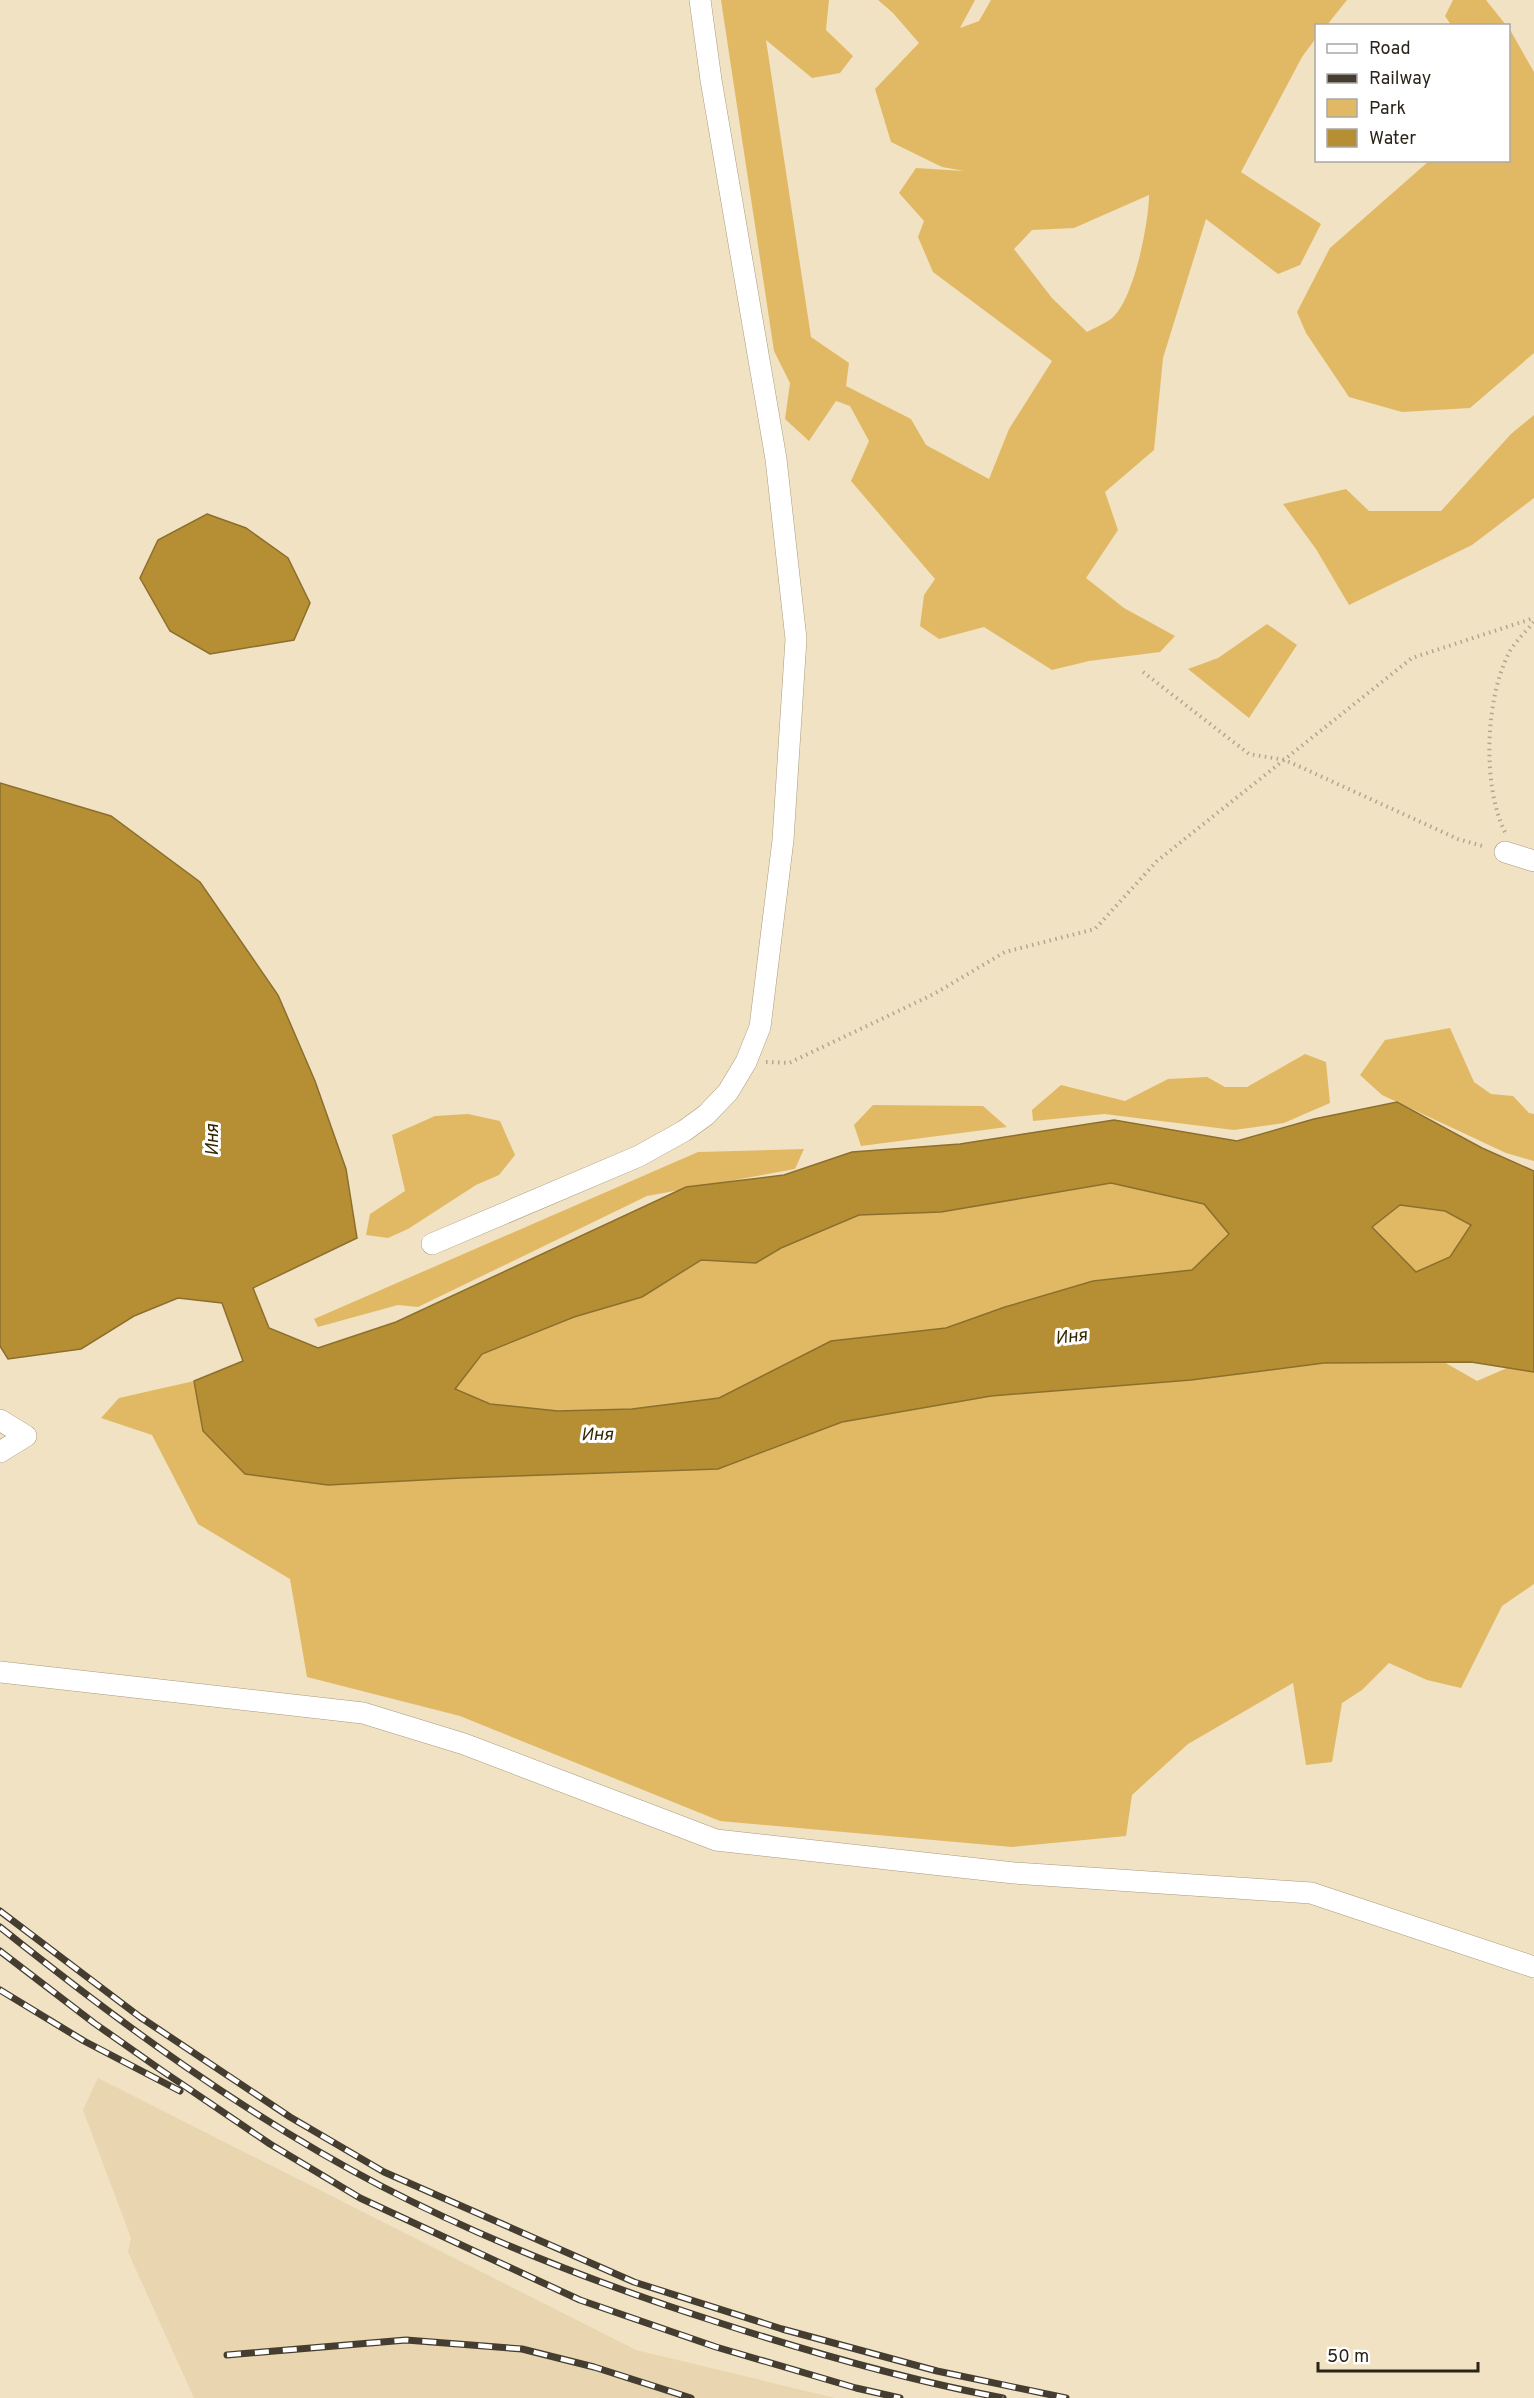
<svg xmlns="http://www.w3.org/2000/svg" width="1534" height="2398" font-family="Overpass,sans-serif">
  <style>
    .built { fill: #e9d6b0 }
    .green { fill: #e1b965; fill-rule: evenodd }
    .water { fill: #b68f35; stroke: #8c6f2d; stroke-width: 1.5; fill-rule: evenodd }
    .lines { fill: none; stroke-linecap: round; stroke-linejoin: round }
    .street-casing { stroke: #a99a7d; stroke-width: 22 }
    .path { stroke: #b2a68d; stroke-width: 4; stroke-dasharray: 1.5 4.5; stroke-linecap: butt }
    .street { stroke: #fff; stroke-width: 21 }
    .rail-casing { stroke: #453e30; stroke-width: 7 }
    .rail { stroke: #fff; stroke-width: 4.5; stroke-dasharray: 14; stroke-linecap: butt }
    .labels { text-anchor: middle; stroke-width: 6; stroke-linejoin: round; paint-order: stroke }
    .water-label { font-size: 18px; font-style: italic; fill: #362600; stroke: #fff }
  </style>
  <rect width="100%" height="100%" fill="#f1e2c3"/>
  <path class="built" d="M98,2078L636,2350L835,2398H194L128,2252L131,2238L83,2110Z"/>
  <path class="green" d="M721,0H829L826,30L853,56L840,73L812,78L766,40L811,337L849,363L846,386L911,419L926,445L989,479L1009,429L1052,361L933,272L918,237L924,221L899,193L916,168L964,171L942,167L891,142L875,89L919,43L893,13L878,0H975L960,28L979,21L991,0H1347L1327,25L1316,26V38L1302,57L1241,172L1321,224L1300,265L1278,274L1206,219L1163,358L1154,450L1105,492L1118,530L1086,578L1124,608L1175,636L1160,652L1089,661L1052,670L984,627L939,639L920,626L924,595L935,579L851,481L869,441L850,406L836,401L809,441L785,419L790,383L774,351ZM1149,195C1149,222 1134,301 1111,319C1104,324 1094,328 1087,332L1052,298L1014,249L1032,230L1074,228Z
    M1453,0H1486L1506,25H1451L1445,16Z
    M1509,28L1534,72V353L1470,408L1402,412L1349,397L1306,333L1297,312L1330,248L1429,161L1508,160Z
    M1534,415V498L1472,545L1349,605L1316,549L1283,504L1346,489L1369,511H1441L1511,434Z
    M1267,624L1297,645L1249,718L1188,669L1218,658Z
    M1450,1028L1474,1082L1491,1094L1513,1096L1529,1113L1534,1114V1161L1506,1153L1382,1095L1360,1075L1385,1040Z
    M1305,1054L1326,1062L1330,1103L1284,1123L1234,1130L1104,1114L1033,1121L1032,1110L1061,1085L1125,1101L1168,1079L1207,1077L1225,1087H1247Z
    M873,1105L983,1106L1007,1127L861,1146L854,1125Z
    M468,1114L500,1121L515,1155L499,1175L476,1185L408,1229L388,1238L366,1235L370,1214L405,1191L392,1135L435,1116Z
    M804,1149L795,1169L647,1196L418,1307L398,1305L318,1327L314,1319L698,1152Z
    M1111,1183L1204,1204L1229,1233L1192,1270L1093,1281L1005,1307L946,1328L831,1341L719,1398L632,1409L558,1411L490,1404L455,1389L482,1354L574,1317L642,1297L702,1260L756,1263L781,1248L859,1215L941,1212Z
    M1400,1205L1445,1211L1471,1225L1450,1257L1416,1272L1372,1226Z
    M1444,1362L1477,1381L1507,1368L1534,1372V1584L1502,1606L1461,1688L1427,1680L1389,1663L1362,1690L1342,1703L1332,1762L1306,1765L1293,1683L1188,1744L1132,1795L1126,1836L1012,1847L720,1821L460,1716L307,1677L290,1579L198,1524L152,1435L101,1418L119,1398L194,1381L203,1431L328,1485L461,1478L718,1469L842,1422L991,1396L1191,1380L1324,1363Z"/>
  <path class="water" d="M207,514L246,528L288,558L310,603L294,640L210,654L170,631L140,578L158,540Z
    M0,783L111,816L200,882L278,995L315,1081L346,1169L357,1238L253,1288L269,1328L318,1348L396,1322L686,1187L784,1175L852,1152L960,1144L1114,1120L1237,1141L1314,1119L1397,1102L1482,1148L1534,1171V1372L1471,1362L1324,1363L1191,1380L991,1396L842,1422L718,1469L461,1478L328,1485L245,1474L203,1431L194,1381L243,1361L222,1303L178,1298L134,1316L81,1349L8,1359L0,1346ZM1111,1183L1204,1204L1229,1234L1192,1270L1093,1281L1005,1307L946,1328L831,1341L719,1398L632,1409L558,1411L490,1404L455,1389L482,1354L574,1317L642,1297L701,1260L756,1263L781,1248L859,1215L941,1212ZM1400,1205L1445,1211L1471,1225L1450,1257L1416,1272L1372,1227Z"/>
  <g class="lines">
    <defs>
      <path id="street" d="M1505,852L1534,861
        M432,1244L639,1156L684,1131L706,1115L728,1092L746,1062L760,1027L783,840L796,639L776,459L711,80L700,0
        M0,1420L26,1436L0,1452
        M0,1672L363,1713L464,1744L716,1840L1014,1873L1311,1893L1534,1967"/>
    </defs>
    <use href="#street" class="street-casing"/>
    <path class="path" d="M1143,672L1249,754L1285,760L1458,839L1486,847
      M1505,832C1482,786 1485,697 1510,651C1516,641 1526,631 1534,622
      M766,1062L789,1063L934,994L1005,952L1095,929L1157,861L1412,658L1534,618"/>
    <use href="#street" class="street"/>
    <defs>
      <path id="rail" d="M0,1911L140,2017L290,2117L384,2172L634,2282L782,2329L937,2371L1066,2398
        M0,1927C120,2023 245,2115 381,2186C489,2242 604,2286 720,2323C813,2353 907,2380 1003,2398
        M0,1951L94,2023L161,2070L270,2144L360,2198L580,2300L716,2347L856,2388L900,2398
        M0,1990L84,2041L180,2091
        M227,2355L406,2340L522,2349L594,2367L691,2398"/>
    </defs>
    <use href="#rail" class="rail-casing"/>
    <use href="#rail" class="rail"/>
  </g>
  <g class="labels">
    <g class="water-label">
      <text transform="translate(212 1140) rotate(-90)" y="6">Иня</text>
      <text transform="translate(1071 1336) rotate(-7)" y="6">Иня</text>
      <text transform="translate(597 1434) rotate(-1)" y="6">Иня</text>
    </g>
  </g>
  <rect x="1315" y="24" width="195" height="138" fill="#ffffff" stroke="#aaa8a3" stroke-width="1.5"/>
  <rect x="1327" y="44" width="30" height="9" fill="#ffffff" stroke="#aaa8a3" stroke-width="1.5"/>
  <text x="1369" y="54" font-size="18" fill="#2b2519">Road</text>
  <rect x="1327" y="74" width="30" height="9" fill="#453e30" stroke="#aaa8a3" stroke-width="1.5"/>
  <text x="1369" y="84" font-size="18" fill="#2b2519">Railway</text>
  <rect x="1327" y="99" width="30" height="18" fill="#e1b965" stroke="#aaa8a3" stroke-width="1.5"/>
  <text x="1369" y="114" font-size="18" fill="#2b2519">Park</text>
  <rect x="1327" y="129" width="30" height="18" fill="#b68f35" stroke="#aaa8a3" stroke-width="1.5"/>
  <text x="1369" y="144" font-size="18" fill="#2b2519">Water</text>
  <path d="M1318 2362v9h160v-9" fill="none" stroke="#2b2519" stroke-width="3"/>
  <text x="1327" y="2362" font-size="18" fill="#2b2519" stroke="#ffffff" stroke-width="4.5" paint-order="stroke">50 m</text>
</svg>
